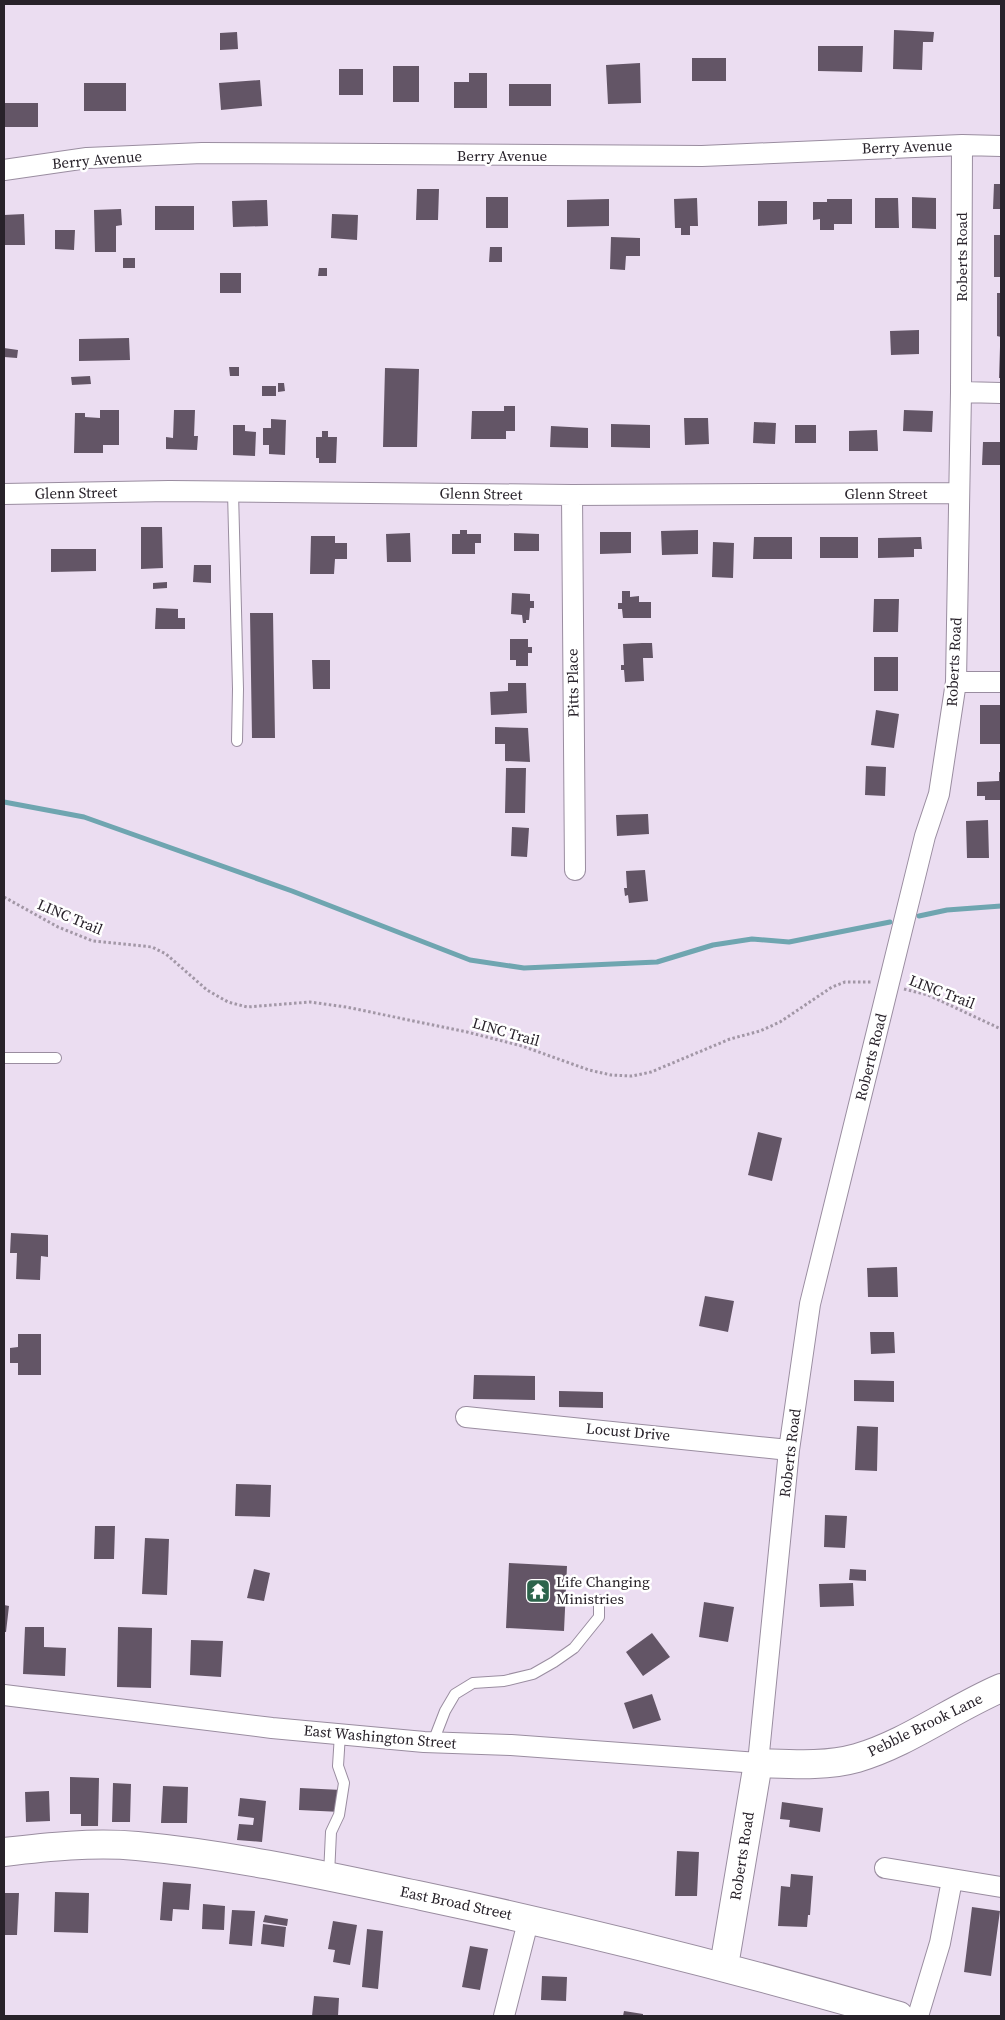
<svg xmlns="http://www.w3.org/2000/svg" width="1005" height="2020" font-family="'Source Serif 4',serif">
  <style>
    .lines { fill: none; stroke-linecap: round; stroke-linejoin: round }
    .stream { stroke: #6fa5b0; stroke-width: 5 }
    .building { fill: #635566 }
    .lane-casing { stroke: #9a8da0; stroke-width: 12 }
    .street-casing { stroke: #9a8da0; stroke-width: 22 }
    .secondary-casing { stroke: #9a8da0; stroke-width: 30 }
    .path { stroke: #a297a6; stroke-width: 3; stroke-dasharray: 2.5 2.5; stroke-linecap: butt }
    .lane { stroke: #fff; stroke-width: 10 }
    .street { stroke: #fff; stroke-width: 20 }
    .secondary { stroke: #fff; stroke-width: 28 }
    .labels { text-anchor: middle; stroke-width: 5; stroke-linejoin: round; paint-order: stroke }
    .street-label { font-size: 15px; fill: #28222a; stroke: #fff }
    .poi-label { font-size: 15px; fill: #28222a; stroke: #fff; text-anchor: start }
  </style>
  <rect width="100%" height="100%" fill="#ebddf1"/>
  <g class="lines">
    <path class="stream" d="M4,802L84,817L292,891L470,960L524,968L657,962L713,945L752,939L789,942L890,922
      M919,916L947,910L1001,906"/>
  </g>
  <path class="building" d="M894,30L934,32L933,42H923L922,70L893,69Z
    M237,32L238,49L220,50V33Z
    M818,46H863L862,72L818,71Z
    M692,58H726V81H692Z
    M640,63L641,103L608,104L606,65Z
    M393,66H419V102H393Z
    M339,69H363V95H339Z
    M469,73H487V108H454V82H469Z
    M260,80L262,106L221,110L219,83Z
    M84,83H126V111H84Z
    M509,84H551V106H509Z
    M4,103H38V127H4Z
    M994,184H1001V209H993Z
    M417,189H439L438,220H416Z
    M486,197H508V228H486Z
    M912,197L936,198V229L912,228Z
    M697,198L698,226H690V235H681V228H675L674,199Z
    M875,198H898L899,228H875Z
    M609,199V226L567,227V200Z
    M827,199H852V224H834V230H820V219L813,220V202H827Z
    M267,200L268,226L233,227L232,201Z
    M758,201H787V224L758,226Z
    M155,206H194V230H155Z
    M121,209L122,225L116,226V252H95L94,210Z
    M24,214L25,245H4V215Z
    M332,214L358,215L357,240L331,238Z
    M55,230H75L74,250L55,249Z
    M994,235H1001V277H994Z
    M611,237L640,238V256H626L625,270L610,269Z
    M490,247H502V262H489Z
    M123,258H135V268H123Z
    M319,268H327V276H318Z
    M220,273H241V293H220Z
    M997,293H1001V337L997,336Z
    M919,330V354L891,355L890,331Z
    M129,338L130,360L79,361V339Z
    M1000,347H1001V378H999Z
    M4,348L18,350L17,358L4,357Z
    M229,367H239V376H230Z
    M385,368L419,369L417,447H383Z
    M90,376L91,384L72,385L71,377Z
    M278,383H284L285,391L278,392Z
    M262,386H276V396H262Z
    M504,406H515V431H506V439H471L472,411H504Z
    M100,410H119V445H103V453H74L75,413H85V417L100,418Z
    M174,410H195L194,436H198L197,450L166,449V437L173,438Z
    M904,410L933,411L932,432L903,431Z
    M684,418H708L709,444L685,445Z
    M271,419L286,420L285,455L269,454V445H263V428H271Z
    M754,422L776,423L775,444L753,443Z
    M611,424L650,425V448L611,447Z
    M233,425H245V431L256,432L255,456L233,455Z
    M795,425H816V443H795Z
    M551,426L588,428V448L550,447Z
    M877,430L878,451H849V431Z
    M322,431H328V437H337L336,463H319V458H316V437H322Z
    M983,442H1001V465H982Z
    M141,527H162L163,568L141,569Z
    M460,530H467V534H481V543H475V554H452V534H460Z
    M698,530V554L662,555L661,531Z
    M600,532H631V553L600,554Z
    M410,533L411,562H387L386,534Z
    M514,533L539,534V551H514Z
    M311,536H335V543H347V559H335L334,574H310Z
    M754,537H792V559H753Z
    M820,537H858V558H820Z
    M921,537L922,549H914V557L878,558V538Z
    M713,542L734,543L733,578L712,577Z
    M51,549H96V571L51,572Z
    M194,565H211V583L193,582Z
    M167,582V588L153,589V583Z
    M622,591H630V597L639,596V602H651V618H623L622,609H618V603H622Z
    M512,593L530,594V601H534V608H530L529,620H526V623H523L522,615L511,614Z
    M874,599H899L898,632H873Z
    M156,608L178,609V618H185V629H155Z
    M250,613H273L275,738H252Z
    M510,639H528V647H532V653H528V666H516V660H510Z
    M642,643H652L653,658H643L644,681L625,682L624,670H621V665H624L623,644Z
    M874,657H898V691H874Z
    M312,660H330V689H313Z
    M508,683H526L527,713L491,715L490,692L508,691Z
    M980,705H1001V744H980Z
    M876,710L899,714L894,748L871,745Z
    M495,727L528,728L530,762L505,761V744H495Z
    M866,766L886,767L885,796L865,795Z
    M506,768H526L525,813H505Z
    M999,772H1001V800H985V796H977V782L999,781Z
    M648,814L649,834L617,836L616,815Z
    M988,820L989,858H967L966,821Z
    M512,827L529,828L527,857L511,856Z
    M645,870L648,901L629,903L628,895L625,896L624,888H627L626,871Z
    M758,1132L782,1138L772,1181L748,1175Z
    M11,1233L48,1235V1257L41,1256L40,1280L16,1279L17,1253H10Z
    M897,1267L898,1297H868L867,1268Z
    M705,1296L734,1301L728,1332L699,1326Z
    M870,1332H894L895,1353L871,1354Z
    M18,1334H41V1375H18V1363H10V1348L18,1347Z
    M474,1375L535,1376V1400L473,1399Z
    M854,1380L894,1381V1402L854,1401Z
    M559,1391L603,1392V1408L559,1407Z
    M857,1426L878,1427L877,1471L855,1470Z
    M236,1484L271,1485L270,1517L235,1516Z
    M825,1515L847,1516L845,1548L824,1547Z
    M95,1526H115L114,1559H94Z
    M145,1538L169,1539L167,1595L142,1594Z
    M509,1563L567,1566L564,1631L506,1628Z
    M254,1569L270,1573L264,1601L247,1598Z
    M850,1569L866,1570V1581L849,1580Z
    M853,1583L854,1606L820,1607L819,1584Z
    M704,1602L734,1607L728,1642L699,1637Z
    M4,1605L9,1606L6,1632H4Z
    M25,1627H44V1647L66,1648L65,1676L23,1674Z
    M118,1627L152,1628L151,1688L117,1687Z
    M652,1633L670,1657L643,1676L626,1652Z
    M191,1640L223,1641L221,1677L190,1675Z
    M652,1694L661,1720L633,1729L624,1703Z
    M70,1777L99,1778L98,1826H81V1814H70Z
    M113,1783L131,1784L130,1822H112Z
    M163,1786L188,1787L187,1823H161Z
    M300,1788L342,1790L341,1812L299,1810Z
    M49,1791L50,1821L26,1822L25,1792Z
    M240,1798L266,1801L262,1842L237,1840L239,1824L253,1825L254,1818L238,1816Z
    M782,1802L823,1808L820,1832L789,1827L790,1820L780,1819Z
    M677,1851L699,1852L697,1896H675Z
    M791,1874L813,1876L810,1915H808L807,1927L778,1926L781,1886L790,1887Z
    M163,1882L191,1884L189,1910L173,1909L172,1921L160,1920Z
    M55,1892L89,1893L88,1933L54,1932Z
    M4,1893H19L17,1935H4Z
    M203,1904L225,1906L224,1930L202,1929Z
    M972,1907L1000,1911L991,1976L964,1972Z
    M232,1910L255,1911L252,1946L229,1944Z
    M265,1915L288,1919L287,1926L263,1922Z
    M333,1921L357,1925L350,1965L333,1962L335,1950L328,1949Z
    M263,1924L286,1927L284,1947L261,1944Z
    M367,1929L383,1931L378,1989L362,1987Z
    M470,1946L488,1949L480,1990L462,1987Z
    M542,1976L567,1977L566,2001L541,2000Z
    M314,1996L339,1998L338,2016H312Z
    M624,2011L643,2014V2016H623Z"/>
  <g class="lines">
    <defs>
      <path id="lane" d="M233,492L238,689L237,741
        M4,1058H56
        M433,1742L445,1711L455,1694L473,1683L504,1681L533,1674L554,1662L574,1648L599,1617V1600
        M329,1875L331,1832L339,1815L344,1783L338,1766L340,1734"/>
      <path id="street" d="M4,170L87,158L202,153L702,156L962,145L1001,146
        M961,392L1001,393
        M4,494L169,491L572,495L958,493
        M572,495L575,870
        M956,682H1001
        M466,1417L789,1450
        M4,1695L272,1728L424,1742L511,1745L758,1763L789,1450L810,1304L925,836L939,794L956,682L961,392L962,145
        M885,1868L1001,1887
        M504,2016L529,1918
        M918,2016L940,1943L952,1880"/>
      <path id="secondary" d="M4,1852C47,1847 93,1842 137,1846C233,1855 327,1876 422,1896C583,1930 741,1970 899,2016
        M724,1966L758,1763C790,1764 825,1767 857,1758C908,1743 952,1709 1001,1688"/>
    </defs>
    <use href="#lane" class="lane-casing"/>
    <use href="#street" class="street-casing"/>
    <use href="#secondary" class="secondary-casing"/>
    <path class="path" d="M4,897L58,927L93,941L152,947L166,954L207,990L228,1002L247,1007L310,1002L346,1007L467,1032L522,1046L589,1070L611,1075L632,1076L651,1072L730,1039L760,1031L780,1022L832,987L845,982H872
      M904,989L928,995L1001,1029"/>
    <use href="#lane" class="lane"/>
    <use href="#street" class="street"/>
    <use href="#secondary" class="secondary"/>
  </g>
  <defs>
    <symbol id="temple-square" viewBox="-11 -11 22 22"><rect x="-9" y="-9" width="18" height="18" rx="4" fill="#2c644b" stroke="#fff"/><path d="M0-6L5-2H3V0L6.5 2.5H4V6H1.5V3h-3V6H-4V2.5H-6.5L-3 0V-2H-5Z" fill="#fff"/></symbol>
  </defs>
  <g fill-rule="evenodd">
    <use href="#temple-square" x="524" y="1577" width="28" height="28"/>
  </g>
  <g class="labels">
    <g class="street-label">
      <text transform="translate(907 147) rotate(-2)" y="5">Berry Avenue</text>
      <text x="502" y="161">Berry Avenue</text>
      <text transform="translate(97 160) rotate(-5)" y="5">Berry Avenue</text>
      <text transform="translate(962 257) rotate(-90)" y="5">Roberts Road</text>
      <text transform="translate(76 493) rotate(-1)" y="5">Glenn Street</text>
      <text transform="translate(481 494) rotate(1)" y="5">Glenn Street</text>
      <text x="886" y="499">Glenn Street</text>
      <text transform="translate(954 662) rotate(-87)" y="5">Roberts Road</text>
      <text transform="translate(573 683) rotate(-91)" y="5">Pitts Place</text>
      <text transform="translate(70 917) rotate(23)" y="5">LINC Trail</text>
      <text transform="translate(942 992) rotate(21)" y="5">LINC Trail</text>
      <text transform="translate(506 1032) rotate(16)" y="5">LINC Trail</text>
      <text transform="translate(871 1057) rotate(-76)" y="5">Roberts Road</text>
      <text transform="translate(628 1432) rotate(5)" y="5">Locust Drive</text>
      <text transform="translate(790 1453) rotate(-83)" y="5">Roberts Road</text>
      <text transform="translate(925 1725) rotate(-26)" y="5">Pebble Brook Lane</text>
      <text transform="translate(380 1737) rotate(5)" y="5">East Washington Street</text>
      <text transform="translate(742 1856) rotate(-81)" y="5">Roberts Road</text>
      <text transform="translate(456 1903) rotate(12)" y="5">East Broad Street</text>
    </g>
    <g class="poi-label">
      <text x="556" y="1587">Life Changing<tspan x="556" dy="17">Ministries</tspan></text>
    </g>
  </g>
  <rect width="1005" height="2020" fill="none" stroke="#28222a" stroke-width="10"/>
</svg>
